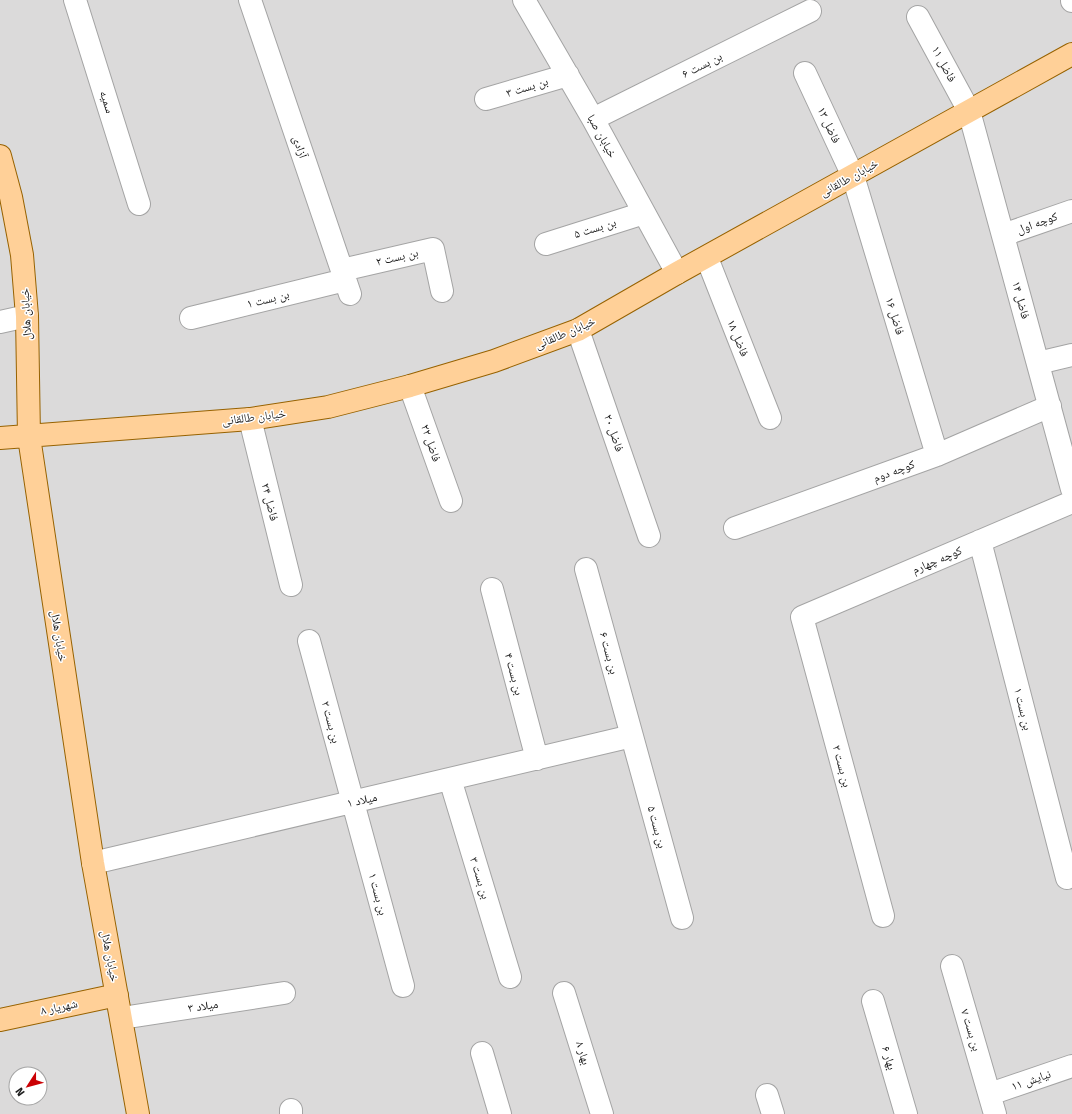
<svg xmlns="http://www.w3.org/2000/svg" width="1072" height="1114" font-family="'Fira Sans','Noto Naskh Arabic',sans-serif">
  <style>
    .residential { fill: #dbdada; fill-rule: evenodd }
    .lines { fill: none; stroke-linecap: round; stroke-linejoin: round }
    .minor-casing { stroke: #a4a4a4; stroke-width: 24 }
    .major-casing { stroke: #976200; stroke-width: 24 }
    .minor { stroke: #fff; stroke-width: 22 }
    .major { stroke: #ffd098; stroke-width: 22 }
    .labels { text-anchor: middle; stroke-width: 3; stroke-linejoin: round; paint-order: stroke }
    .street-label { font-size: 12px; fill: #1d1d1d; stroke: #fff }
  </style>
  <rect width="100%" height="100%" fill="#efebe2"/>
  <path class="residential" d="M0,0H1072V1114H0ZM16,1074H40V1098H16Z"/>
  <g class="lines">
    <defs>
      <path id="minor" d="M75,0L139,204
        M250,0L350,294
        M524,0L593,119L677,273
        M1072,0V1
        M918,17L969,111L1072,489
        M805,73L853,176L937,455
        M486,99L568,75
        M593,119L810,11
        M1003,235L1072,211
        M546,244L644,213
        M707,258L770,418
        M342,270L433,249L442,291
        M191,318L345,280
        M0,322L27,316
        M578,330L649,536
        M1038,363L1072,355
        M410,386L451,501
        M250,419L291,585
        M735,528L937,455L1050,406
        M980,541L1067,878
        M586,569L682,918
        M492,589L537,759
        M309,641L403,986
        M450,779L510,977
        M93,863L632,736
        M883,916L802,617L1072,502
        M952,966L995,1114
        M564,993L602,1114
        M873,1001L906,1114
        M122,1018L284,993
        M482,1053L500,1114
        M990,1094L1072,1066
        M767,1095L773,1114
        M291,1110V1114"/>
      <path id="major" d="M0,156L11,197L22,255L27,316L29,437L93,863L138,1114
        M0,438L250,419L328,407L410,386L494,361L578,330L677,273L1072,54
        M0,1020L117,995"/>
    </defs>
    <use href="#minor" class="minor-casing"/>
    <use href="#major" class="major-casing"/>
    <use href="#minor" class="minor"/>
    <use href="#major" class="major"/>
  </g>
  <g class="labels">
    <g class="street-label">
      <text transform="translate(944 64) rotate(62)" y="4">فاضل ۱۱</text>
      <text transform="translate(702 65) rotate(-27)" y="4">بن بست ۶</text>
      <text transform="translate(527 87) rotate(-17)" y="4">بن بست ۳</text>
      <text transform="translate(107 102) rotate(73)" y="4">سمیه</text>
      <text transform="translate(829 125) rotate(65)" y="4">فاضل ۱۳</text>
      <text transform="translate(602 136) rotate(61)" y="4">خیابان صبا</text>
      <text transform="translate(300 147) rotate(71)" y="4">آزادی</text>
      <text transform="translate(849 178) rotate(-29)" y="4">خیابان طالقانی</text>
      <text transform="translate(1037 223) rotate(-20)" y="4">کوچه اول</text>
      <text transform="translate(595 228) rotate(-17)" y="4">بن بست ۵</text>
      <text transform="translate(397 257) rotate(-13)" y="4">بن بست ۲</text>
      <text transform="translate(268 299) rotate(-14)" y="4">بن بست ۱</text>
      <text transform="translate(1021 300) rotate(75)" y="4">فاضل ۱۴</text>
      <text transform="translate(26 314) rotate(-93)" y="4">خیابان هلال</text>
      <text transform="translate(895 316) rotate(73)" y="4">فاضل ۱۶</text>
      <text transform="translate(565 333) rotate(-23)" y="4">خیابان طالقانی</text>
      <text transform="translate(738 338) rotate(68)" y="4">فاضل ۱۸</text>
      <text transform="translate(254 417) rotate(-7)" y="4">خیابان طالقانی</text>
      <text transform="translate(614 433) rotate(71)" y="4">فاضل ۲۰</text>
      <text transform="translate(431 443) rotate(71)" y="4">فاضل ۲۲</text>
      <text transform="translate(894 471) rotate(-20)" y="4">کوچه دوم</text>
      <text transform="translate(270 502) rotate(76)" y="4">فاضل ۲۴</text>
      <text transform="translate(937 560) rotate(-23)" y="4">کوچه چهارم</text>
      <text transform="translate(59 636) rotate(81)" y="4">خیابان هلال</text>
      <text transform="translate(609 653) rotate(75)" y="4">بن بست ۶</text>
      <text transform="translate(514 674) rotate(75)" y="4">بن بست ۴</text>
      <text transform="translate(1023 709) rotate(76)" y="4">بن بست ۱</text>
      <text transform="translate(331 722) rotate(75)" y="4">بن بست ۲</text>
      <text transform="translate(842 766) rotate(75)" y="4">بن بست ۲</text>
      <text transform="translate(362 800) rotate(-13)" y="4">میلاد ۱</text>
      <text transform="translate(657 827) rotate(75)" y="4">بن بست ۵</text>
      <text transform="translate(480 878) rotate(73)" y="4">بن بست ۳</text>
      <text transform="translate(378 894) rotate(75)" y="4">بن بست ۱</text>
      <text transform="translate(110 956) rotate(79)" y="4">خیابان هلال</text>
      <text transform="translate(203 1006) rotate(-9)" y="4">میلاد ۳</text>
      <text transform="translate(59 1007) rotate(-12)" y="4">شهریار ۸</text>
      <text transform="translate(971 1030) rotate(73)" y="4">بن بست ۷</text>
      <text transform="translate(583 1053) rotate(73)" y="4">بهار ۸</text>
      <text transform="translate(889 1058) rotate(74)" y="4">بهار ۶</text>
      <text transform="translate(1031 1080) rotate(-19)" y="4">نیایش ۱۱</text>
    </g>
  </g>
  <g transform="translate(28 1086) rotate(234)"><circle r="19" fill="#ffffff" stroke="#a5a5a5"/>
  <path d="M0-3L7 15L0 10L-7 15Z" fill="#cb0004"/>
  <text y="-6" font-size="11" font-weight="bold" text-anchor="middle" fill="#1d1d1d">N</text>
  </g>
</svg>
